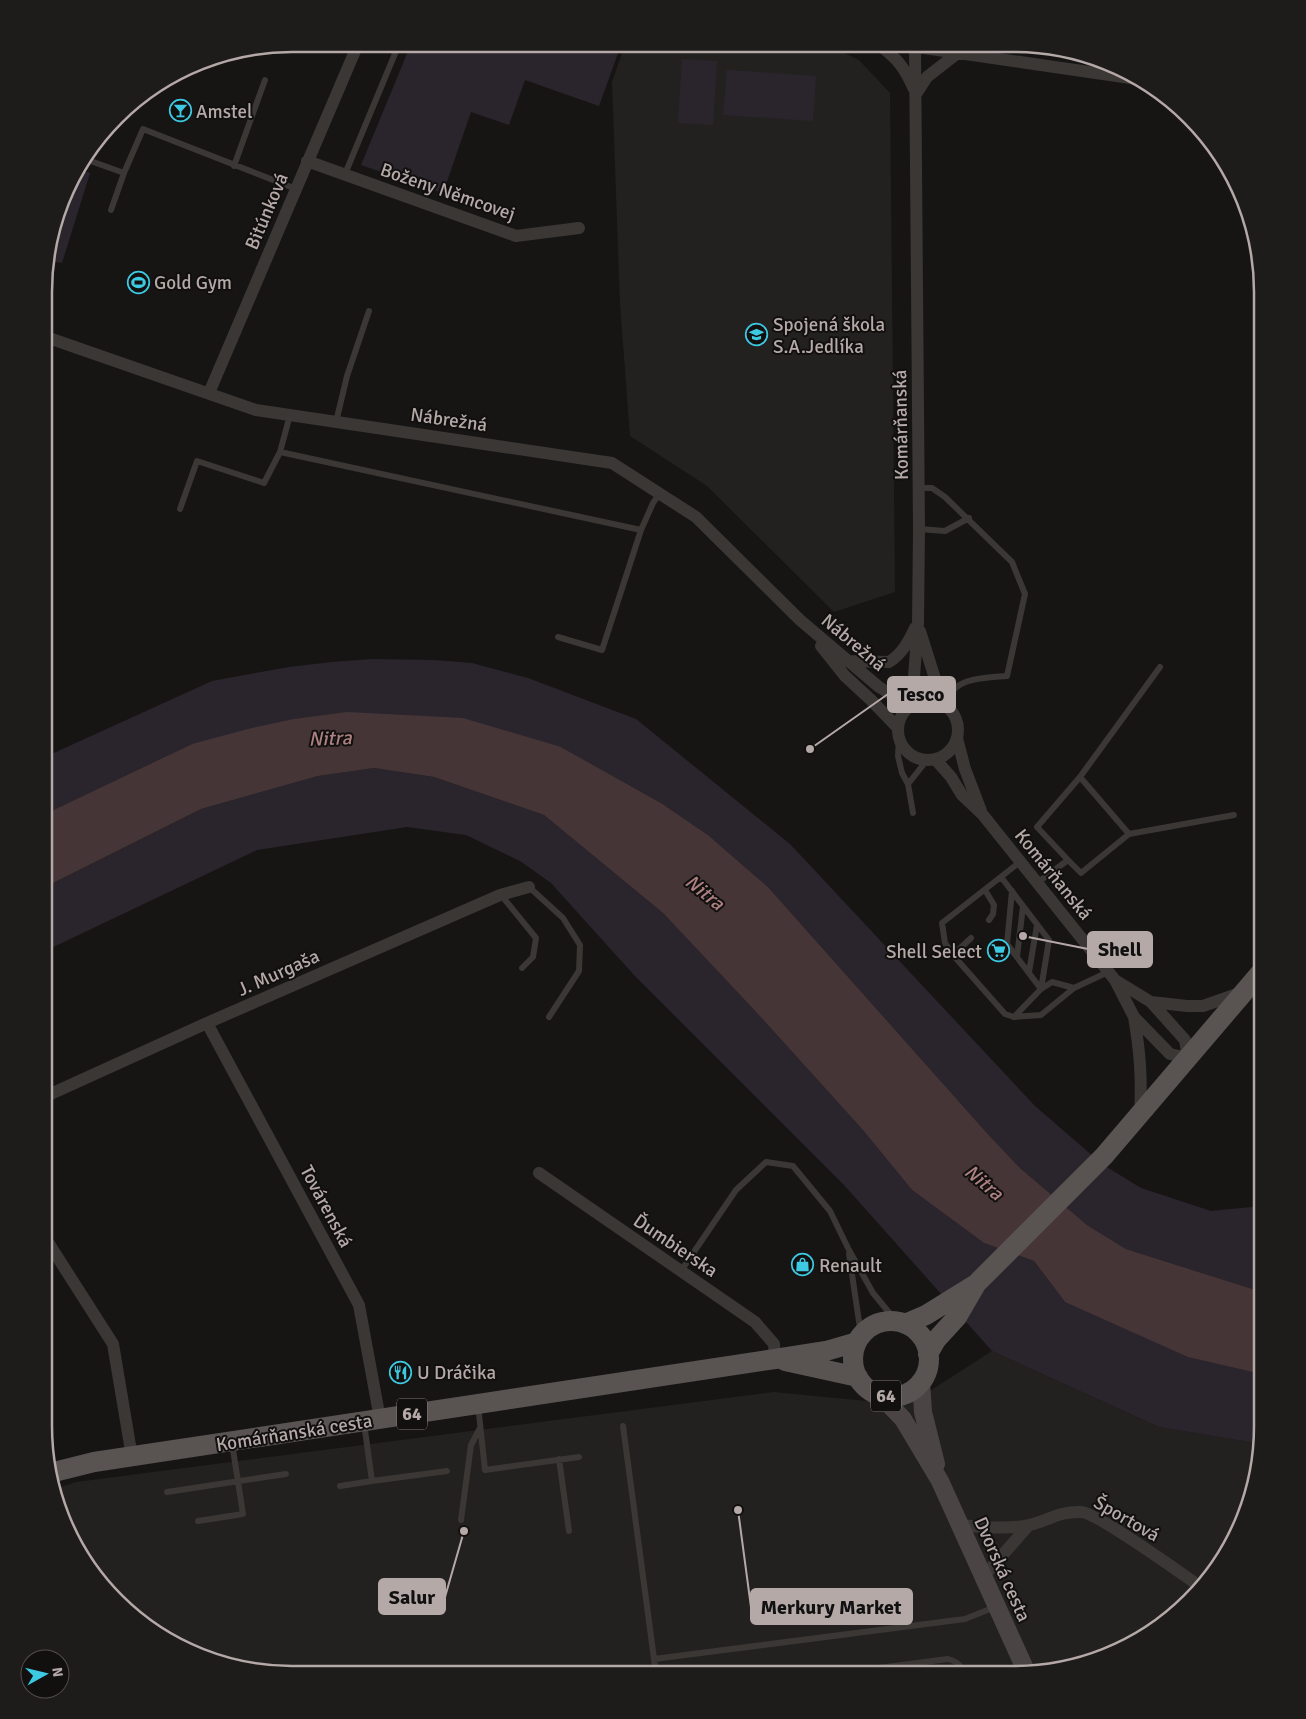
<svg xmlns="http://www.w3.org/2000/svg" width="1306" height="1719" font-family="Signika,sans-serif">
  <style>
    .built { fill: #232120 }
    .green { fill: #2a252d }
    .water { fill: #463536 }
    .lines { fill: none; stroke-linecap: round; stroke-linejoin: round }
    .lane { stroke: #3a3735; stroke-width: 6 }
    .street { stroke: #3a3735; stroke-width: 12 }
    .secondary { stroke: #4a4544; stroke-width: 18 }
    .primary { stroke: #595452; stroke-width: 20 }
    .labels { text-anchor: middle; stroke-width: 4; stroke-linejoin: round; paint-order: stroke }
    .shield { fill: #11100f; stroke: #847b79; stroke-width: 1 }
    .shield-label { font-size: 18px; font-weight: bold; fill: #b5a9a7 }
    .poi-label { font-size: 19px; fill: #b5a9a7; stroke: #11100f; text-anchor: start }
    .street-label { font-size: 19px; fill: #b5a9a7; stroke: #11100f }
    .water-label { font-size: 20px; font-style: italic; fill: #ad8082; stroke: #11100f }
    .rim { fill: none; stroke: #b5a9a7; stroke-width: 2.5 }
    .leader { fill: none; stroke: #b5a9a7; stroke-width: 2 }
    .callout-dot { fill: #b5a9a7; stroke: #11100f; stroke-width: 2 }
    .callout { fill: #b5a9a7; stroke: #b5a9a7; stroke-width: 2 }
    .callout-label { font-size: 20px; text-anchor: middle; font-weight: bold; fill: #111 }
  </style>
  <rect width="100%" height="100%" fill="#161514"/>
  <path class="built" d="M625,45H827L859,60L890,93L895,592L834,612L707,486L630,436L620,303L612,82Z
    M992,1351L1159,1427L1262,1444L1249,1507L1220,1565L1177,1614L1124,1649L1077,1667L1014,1675L260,1673L212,1662L154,1633L106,1591L70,1537L52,1490L76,1482L774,1392L908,1405Z"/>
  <path class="green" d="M411,44L621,45L599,106L525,80L509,125L471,112L443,193L361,165Z
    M682,59L717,61L713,125L678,123Z
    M727,70L816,76L813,121L723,115Z
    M77,169L90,173L62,263L46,260Z
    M372,659L434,660L472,663L528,678L636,719L790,844L1035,1106L1102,1164L1141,1188L1211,1211L1262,1206V1292L1126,1249L1087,1225L1020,1168L986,1132L768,887L708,835L661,803L561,747L192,744L45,814V757L212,681L289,667L332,662Z
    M374,768L434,777L544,815L663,913L757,1013L862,1129L912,1190L984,1243L1034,1261L1065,1302L1262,1374V1444L1159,1427L992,1351L844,1185L634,975L551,883L520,861L466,835L407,827L257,850L45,951V887L201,809L318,776Z"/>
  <path class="water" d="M347,712L463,718L561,747L661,803L708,835L768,887L986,1132L1020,1168L1087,1225L1126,1249L1262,1292V1374L1188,1357L1065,1302L1034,1261L984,1243L912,1190L862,1129L757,1013L663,913L544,815L434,777L374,768L318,776L201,809L45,887V814L192,744L252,728L294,719Z"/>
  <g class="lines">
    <path class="lane" d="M85,159L124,173
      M234,166L265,80
      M345,174L399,44
      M111,210L124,173L143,129L296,189
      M336,422L347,376L369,311
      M280,452L641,530
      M920,488H932L945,497L1012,562L1025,594L1007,676C985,678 944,677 949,709
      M180,509L197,461L264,483L280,452L290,415
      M919,529L945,531L969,518
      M558,637L602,650L641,530L653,503L660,493
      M899,738L898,756L902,773L908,784L913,813
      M908,784L927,760
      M1129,834L1234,815
      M1068,860L1037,827L1080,777L1160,667
      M1020,862L942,923L945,943L953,955L1005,1014L1014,1017L1041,1015L1074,988L1108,972
      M1001,877L1049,940L1041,989
      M1037,883L1068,860L1081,873L1129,834L1080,777
      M529,887L563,918L580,945L579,971L549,1017
      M985,890L994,905L993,914L989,920
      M1012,891L1007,944L1041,989
      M501,895L536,938L533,957L522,968
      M953,955L971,938
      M1017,957L1023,906
      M1029,972L1037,925
      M1014,1017L1041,989L1052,982L1074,988
      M849,1254L861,1335
      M681,1271L736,1190L766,1162L793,1166L830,1211L849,1250L873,1293L896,1321
      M478,1405L485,1470L579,1457
      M364,1423L372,1481L447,1471
      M623,1426L656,1674
      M559,1459L569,1531
      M340,1486L372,1481
      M167,1492L286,1474
      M461,1520L471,1445L480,1428
      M198,1521L243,1514L232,1443
      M654,1659L965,1619L995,1607
      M847,1675V1672L948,1659C958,1662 961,1665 964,1675"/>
    <path class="street" d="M879,45C898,59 904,67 914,89
      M910,46L1137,79
      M916,94L927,77L959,52
      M307,161L516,236L579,228
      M46,337L256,410L612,463L696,517L800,620L879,687L910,706
      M209,393L358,44
      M920,631L943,704
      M821,646L845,676L871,700L898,728
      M847,661L889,662C902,654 909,641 915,628
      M898 730a30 30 0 1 1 60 0a30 30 0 1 1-60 0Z
      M912,704L918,623L919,529L915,46
      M957,738L965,769L981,811
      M935,759L951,777L962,795L983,815L1115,980L1134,1017L1170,1054L1188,1058L1185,1040L1151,1002L1115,980
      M1151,1002L1187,1006H1203L1240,993
      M1134,1017C1140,1052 1142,1078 1140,1114
      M207,1023L359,1305L380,1419
      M44,1097L207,1023L500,895L529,887
      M539,1173L755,1322L774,1344L775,1359
      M44,1236L113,1344L132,1457
      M960,1524C974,1528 1014,1529 1029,1525C1048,1521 1059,1511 1081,1512C1096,1512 1182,1574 1201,1587
      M983,1577L1028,1526"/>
    <path class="secondary" d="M921,1381L923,1412L936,1464
      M880,1395L903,1419L940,1481L1027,1673"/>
    <path class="primary" d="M853 1359a38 38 0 1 1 76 0a38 38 0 1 1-76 0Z
      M905,1324L926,1315L976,1284L1104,1156L1262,971
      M928,1354L936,1340L957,1317L975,1286
      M785,1361L858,1377
      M50,1473L94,1462L775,1359L826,1351L857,1342"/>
  </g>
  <defs>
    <symbol id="bar-ring" viewBox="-11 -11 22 22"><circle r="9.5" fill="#11100f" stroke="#3ec9e3" stroke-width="1.5"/><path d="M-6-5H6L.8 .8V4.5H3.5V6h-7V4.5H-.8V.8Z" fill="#3ec9e3"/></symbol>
    <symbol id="stadium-ring" viewBox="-11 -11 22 22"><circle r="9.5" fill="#11100f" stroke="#3ec9e3" stroke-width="1.5"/><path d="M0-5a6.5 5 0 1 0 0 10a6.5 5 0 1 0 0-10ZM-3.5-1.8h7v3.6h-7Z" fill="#3ec9e3"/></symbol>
    <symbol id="school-ring" viewBox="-11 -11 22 22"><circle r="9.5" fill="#11100f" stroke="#3ec9e3" stroke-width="1.5"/><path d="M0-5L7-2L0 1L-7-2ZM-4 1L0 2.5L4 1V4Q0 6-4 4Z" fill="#3ec9e3"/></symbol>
    <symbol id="supermarket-ring" viewBox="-11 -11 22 22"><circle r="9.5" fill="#11100f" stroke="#3ec9e3" stroke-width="1.5"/><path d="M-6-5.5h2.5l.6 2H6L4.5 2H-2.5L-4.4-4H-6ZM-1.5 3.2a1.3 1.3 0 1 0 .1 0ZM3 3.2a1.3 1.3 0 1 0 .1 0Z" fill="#3ec9e3"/></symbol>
    <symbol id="shop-ring" viewBox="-11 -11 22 22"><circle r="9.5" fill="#11100f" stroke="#3ec9e3" stroke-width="1.5"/><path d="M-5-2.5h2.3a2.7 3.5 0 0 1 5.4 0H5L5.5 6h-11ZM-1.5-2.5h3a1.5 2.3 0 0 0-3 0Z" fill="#3ec9e3"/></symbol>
    <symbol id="restaurant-ring" viewBox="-11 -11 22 22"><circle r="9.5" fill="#11100f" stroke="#3ec9e3" stroke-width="1.5"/><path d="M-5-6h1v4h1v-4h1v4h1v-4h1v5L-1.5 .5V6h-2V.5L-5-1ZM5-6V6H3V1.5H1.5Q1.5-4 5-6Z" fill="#3ec9e3"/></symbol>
  </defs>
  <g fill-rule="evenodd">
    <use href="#bar-ring" x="168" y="98" width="25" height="25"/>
    <use href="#stadium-ring" x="126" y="270" width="25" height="25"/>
    <use href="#school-ring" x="744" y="322" width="25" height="25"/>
    <use href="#supermarket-ring" x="986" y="938" width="25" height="25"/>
    <use href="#shop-ring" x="790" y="1252" width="25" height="25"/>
    <use href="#restaurant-ring" x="388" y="1360" width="25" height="25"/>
  </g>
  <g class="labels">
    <g class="shield">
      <rect x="871" y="1380.5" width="30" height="31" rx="4"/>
      <rect x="397" y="1398.5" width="30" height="31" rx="4"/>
    </g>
    <g class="shield-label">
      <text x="886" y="1402">64</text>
      <text x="412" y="1420">64</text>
    </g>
    <g class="poi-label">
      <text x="196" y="118">Amstel</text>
      <text x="154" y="289">Gold Gym</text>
      <text x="773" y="331">Spojená škola<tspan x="773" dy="22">S.A.Jedlíka</tspan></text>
      <text x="982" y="958" text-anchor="end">Shell Select</text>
      <text x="819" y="1272">Renault</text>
      <text x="417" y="1379">U Dráčika</text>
    </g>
    <g class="street-label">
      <text transform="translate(448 191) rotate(19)" y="7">Boženy Němcovej</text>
      <text transform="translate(266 211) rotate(-67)" y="7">Bitúnková</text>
      <text transform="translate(449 419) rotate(8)" y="7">Nábrežná</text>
      <text transform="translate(900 425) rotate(-91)" y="7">Komárňanská</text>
      <text transform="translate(854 642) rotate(40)" y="7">Nábrežná</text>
      <text transform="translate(1054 874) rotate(51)" y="7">Komárňanská</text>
      <text transform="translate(278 972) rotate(-24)" y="7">J. Murgaša</text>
      <text transform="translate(327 1206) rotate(62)" y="7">Továrenská</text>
      <text transform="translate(676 1245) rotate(34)" y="7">Ďumbierska</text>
      <text transform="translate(294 1432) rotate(-9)" y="7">Komárňanská cesta</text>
      <text transform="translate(1127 1518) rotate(30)" y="7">Športová</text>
      <text transform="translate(1003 1569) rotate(66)" y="7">Dvorská cesta</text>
    </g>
    <g class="water-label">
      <text transform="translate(330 738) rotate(-2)" y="7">Nitra</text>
      <text transform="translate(705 892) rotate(39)" y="7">Nitra</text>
      <text transform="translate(984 1182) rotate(40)" y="7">Nitra</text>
    </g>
  </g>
  <path d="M0 0H1306V1719H0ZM292 52H1014A240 240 0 0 1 1254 292V1426A240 240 0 0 1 1014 1666H292A240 240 0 0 1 52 1426V292A240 240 0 0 1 292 52Z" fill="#1e1c1b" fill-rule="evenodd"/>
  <path class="rim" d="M292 52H1014A240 240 0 0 1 1254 292V1426A240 240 0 0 1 1014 1666H292A240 240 0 0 1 52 1426V292A240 240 0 0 1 292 52Z"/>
  <path class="leader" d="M810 749L888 694M1023 936L1088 949M464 1531L445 1597M738 1510L751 1607"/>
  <g class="callout-dot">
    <circle cx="810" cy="749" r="5"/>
    <circle cx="1023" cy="936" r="5"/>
    <circle cx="464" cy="1531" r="5"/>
    <circle cx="738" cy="1510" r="5"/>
  </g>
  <g class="callout">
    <rect x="888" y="677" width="67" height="35" rx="5"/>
    <rect x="1088" y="932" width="64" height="35" rx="5"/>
    <rect x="379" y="1579" width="66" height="35" rx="5"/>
    <rect x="751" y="1589" width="161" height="35" rx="5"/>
  </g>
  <g class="callout-label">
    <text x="921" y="701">Tesco</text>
    <text x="1120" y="956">Shell</text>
    <text x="412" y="1604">Salur</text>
    <text x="831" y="1614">Merkury Market</text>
  </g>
  <g transform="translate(45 1674) rotate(82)"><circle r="24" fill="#11100f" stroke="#534d4c"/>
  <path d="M0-4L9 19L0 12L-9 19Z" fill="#3ec9e3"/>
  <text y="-8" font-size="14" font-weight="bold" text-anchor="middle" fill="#b5a9a7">N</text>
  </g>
</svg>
